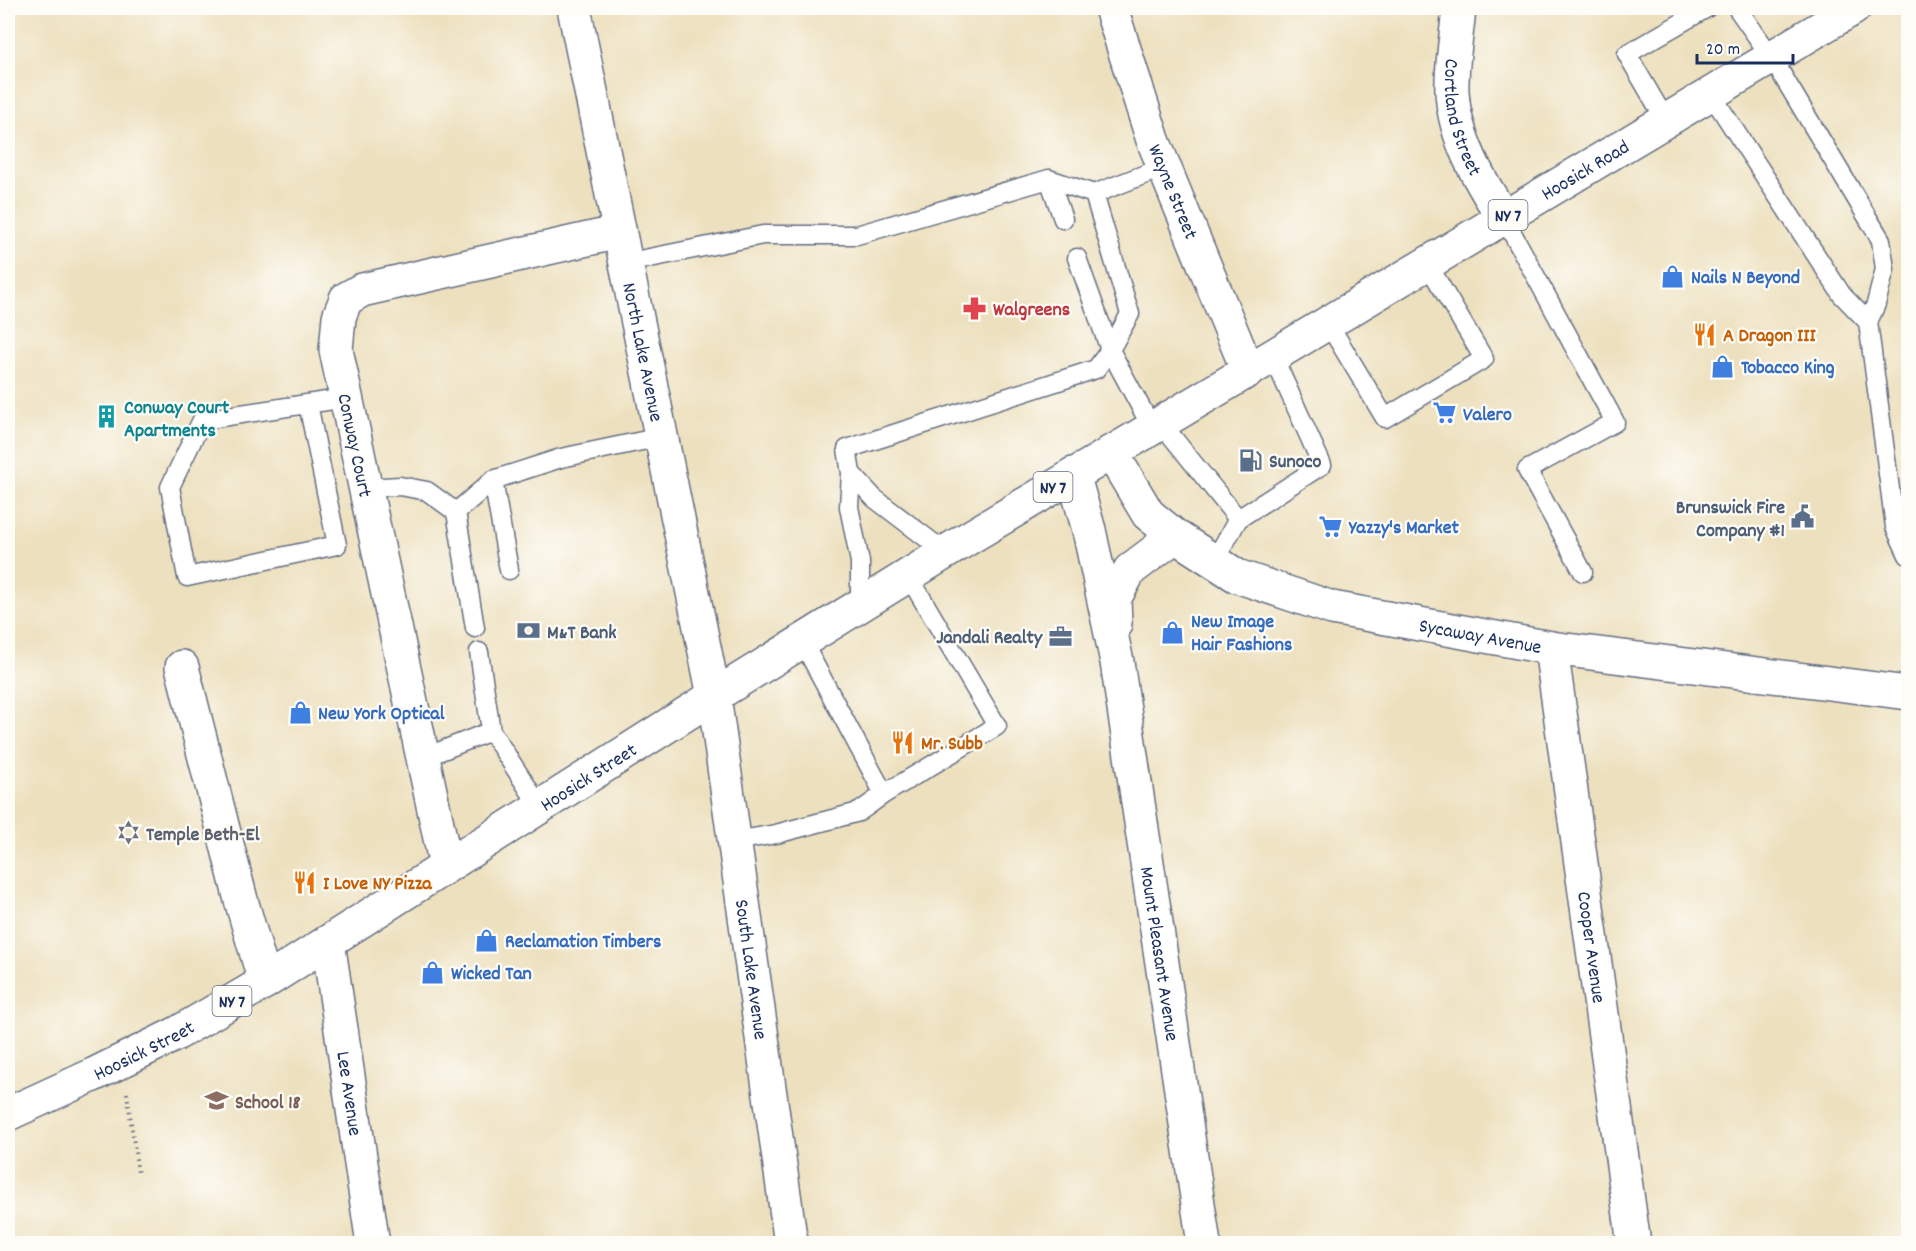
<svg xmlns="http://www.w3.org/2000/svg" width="1916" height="1251" font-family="Dekko,sans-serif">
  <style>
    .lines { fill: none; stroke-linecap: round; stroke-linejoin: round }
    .service-casing { stroke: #646d80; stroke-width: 21 }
    .minor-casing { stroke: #646d80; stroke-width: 36 }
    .tertiary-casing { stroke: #646d80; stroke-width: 36 }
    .trunk-casing { stroke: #646d80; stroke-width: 36 }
    .path { stroke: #646d80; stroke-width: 4; stroke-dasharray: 1.5 4.5; stroke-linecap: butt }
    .service { stroke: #fff; stroke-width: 18 }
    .minor { stroke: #fff; stroke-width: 33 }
    .tertiary { stroke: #fff; stroke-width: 33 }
    .trunk { stroke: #fff; stroke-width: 33 }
    .labels { text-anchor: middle; stroke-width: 4.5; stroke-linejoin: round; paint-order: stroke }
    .shield { fill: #fdfcf7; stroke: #5f6c8c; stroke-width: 1.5 }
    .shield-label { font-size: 18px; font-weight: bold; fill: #1b2f5e }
    .street-label { font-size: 20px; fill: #1b2f5e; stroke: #fdfcf7 }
    .shop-label { font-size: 20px; font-weight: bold; fill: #366cbe; stroke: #fdfcf7; text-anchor: start }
    .health-label { font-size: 20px; font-weight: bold; fill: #be3a42; stroke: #fdfcf7; text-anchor: start }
    .food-label { font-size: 20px; font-weight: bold; fill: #c56008; stroke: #fdfcf7; text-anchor: start }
    .culture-label { font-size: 20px; font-weight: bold; fill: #0d838f; stroke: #fdfcf7; text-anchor: start }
    .service-label { font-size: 20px; font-weight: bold; fill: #4e5e75; stroke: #fdfcf7; text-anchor: start }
    .worship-label { font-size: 20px; font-weight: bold; fill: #5b616d; stroke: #fdfcf7; text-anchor: start }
    .education-label { font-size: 20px; font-weight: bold; fill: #785e54; stroke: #fdfcf7; text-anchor: start }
  </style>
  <rect width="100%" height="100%" fill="#fdfcf7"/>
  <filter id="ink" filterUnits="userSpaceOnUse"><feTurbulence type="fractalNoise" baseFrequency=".0167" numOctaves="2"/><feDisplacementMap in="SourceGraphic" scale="12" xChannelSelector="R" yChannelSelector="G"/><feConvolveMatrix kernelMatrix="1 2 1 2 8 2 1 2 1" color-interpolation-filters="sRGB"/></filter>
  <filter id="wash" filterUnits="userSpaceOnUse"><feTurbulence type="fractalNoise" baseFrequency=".008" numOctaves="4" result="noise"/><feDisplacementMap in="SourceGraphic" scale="24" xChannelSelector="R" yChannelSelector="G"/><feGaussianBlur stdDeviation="1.35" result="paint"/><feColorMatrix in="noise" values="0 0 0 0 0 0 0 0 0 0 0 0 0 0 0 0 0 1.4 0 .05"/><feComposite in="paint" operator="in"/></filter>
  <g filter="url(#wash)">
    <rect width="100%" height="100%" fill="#ede0be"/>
  </g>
  <g filter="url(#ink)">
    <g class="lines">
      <defs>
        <path id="service" d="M1711,94L1842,295L1868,322L1876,304L1885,269L1881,240L1772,58L1737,8
          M1666,121L1627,54L1707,8
          M1049,179L1063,219
          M1094,194L1130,314L1110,350L1152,428
          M1504,218L1615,422L1527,470L1583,572
          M625,263L763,235H857L1049,179L1094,194L1164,167
          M1868,322L1895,527L1908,555
          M1328,323L1385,418L1484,359L1427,263
          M308,404L337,545L187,577L170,487L202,420L346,398
          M1161,423L1238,519L1322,465L1273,356
          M851,473L874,498L945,552
          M493,480L509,570
          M365,488L400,486L427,491L456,512L493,480L561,458L661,437
          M456,512L475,628
          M1214,562L1238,519
          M860,605V562L849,507L851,473L847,449L1096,369L1110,350L1077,258
          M802,641L884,794L997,726L908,575
          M479,652L491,731L540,807
          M423,758L491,731
          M735,841L776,834L859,812L884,794"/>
        <g id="minor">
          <path id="s1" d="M1111,8L1153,140L1248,371"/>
          <path id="s2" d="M1459,8C1457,33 1451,65 1452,91C1454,137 1479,180 1504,218"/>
          <path id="s3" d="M1111,452L1148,514L1175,536L1237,576L1332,608L1551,648L1908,693"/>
          <path id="s4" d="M1073,474L1089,530L1117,662L1204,1244"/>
          <path d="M1115,624L1114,599L1130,570L1175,536"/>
          <path id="s5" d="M1551,648L1634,1244"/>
          <path d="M182,667L241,900L265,982"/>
          <path id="s6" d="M714,696L791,1244"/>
          <path d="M446,866L336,350L339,317L346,299L362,290L619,232"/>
          <path id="s7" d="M328,942L373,1244"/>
        </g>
        <g id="tertiary">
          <path id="s8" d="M574,8L714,696"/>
        </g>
        <g id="trunk">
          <path id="s9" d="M8,1114L91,1076L176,1034L265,982L714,696L967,539L1854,8"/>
        </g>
      </defs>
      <use href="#service" class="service-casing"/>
      <use href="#minor" class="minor-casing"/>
      <use href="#tertiary" class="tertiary-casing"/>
      <use href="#trunk" class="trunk-casing"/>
      <path class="path" d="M127,1093L138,1173"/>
      <use href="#service" class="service"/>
      <use href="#minor" class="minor"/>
      <use href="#tertiary" class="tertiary"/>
      <use href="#trunk" class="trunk"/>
    </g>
  </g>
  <defs>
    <symbol id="shop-bare" viewBox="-9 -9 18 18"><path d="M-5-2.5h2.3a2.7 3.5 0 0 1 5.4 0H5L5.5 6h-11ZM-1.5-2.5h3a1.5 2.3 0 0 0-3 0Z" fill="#3f7fe0" stroke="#fdfcf7" stroke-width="2.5" paint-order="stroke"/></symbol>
    <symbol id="pharmacy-bare" viewBox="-9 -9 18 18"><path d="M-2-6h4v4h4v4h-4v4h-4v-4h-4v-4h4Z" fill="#e0444e" stroke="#fdfcf7" stroke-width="2.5" paint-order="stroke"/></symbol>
    <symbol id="restaurant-bare" viewBox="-9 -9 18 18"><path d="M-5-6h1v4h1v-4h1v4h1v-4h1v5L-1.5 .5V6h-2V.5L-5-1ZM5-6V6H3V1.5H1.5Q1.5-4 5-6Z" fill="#e8710a" stroke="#fdfcf7" stroke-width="2.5" paint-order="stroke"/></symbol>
    <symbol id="supermarket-bare" viewBox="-9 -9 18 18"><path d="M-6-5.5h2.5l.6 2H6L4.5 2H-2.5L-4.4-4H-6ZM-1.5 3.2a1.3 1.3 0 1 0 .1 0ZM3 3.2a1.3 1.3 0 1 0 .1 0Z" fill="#3f7fe0" stroke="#fdfcf7" stroke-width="2.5" paint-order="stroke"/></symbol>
    <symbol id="building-bare" viewBox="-9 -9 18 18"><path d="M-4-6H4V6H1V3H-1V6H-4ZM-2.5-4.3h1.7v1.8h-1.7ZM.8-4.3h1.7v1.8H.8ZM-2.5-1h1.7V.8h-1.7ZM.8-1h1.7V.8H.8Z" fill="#0f9aa8" stroke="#fdfcf7" stroke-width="2.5" paint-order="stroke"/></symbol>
    <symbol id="fuel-bare" viewBox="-9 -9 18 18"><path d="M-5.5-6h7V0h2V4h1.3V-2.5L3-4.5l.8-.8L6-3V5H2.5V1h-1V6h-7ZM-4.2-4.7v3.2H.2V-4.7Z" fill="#5c6f8a" stroke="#fdfcf7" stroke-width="2.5" paint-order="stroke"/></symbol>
    <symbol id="civic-bare" viewBox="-9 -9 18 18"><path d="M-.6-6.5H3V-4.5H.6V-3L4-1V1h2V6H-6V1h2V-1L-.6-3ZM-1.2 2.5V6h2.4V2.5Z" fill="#5c6f8a" stroke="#fdfcf7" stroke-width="2.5" paint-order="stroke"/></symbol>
    <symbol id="bank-bare" viewBox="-9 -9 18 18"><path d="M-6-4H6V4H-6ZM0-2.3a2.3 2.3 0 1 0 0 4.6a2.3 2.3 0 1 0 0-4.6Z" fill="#5c6f8a" stroke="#fdfcf7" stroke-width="2.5" paint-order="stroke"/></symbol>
    <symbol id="office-bare" viewBox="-9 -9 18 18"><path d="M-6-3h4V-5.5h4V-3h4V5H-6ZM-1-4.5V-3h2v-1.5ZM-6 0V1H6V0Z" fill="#5c6f8a" stroke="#fdfcf7" stroke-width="2.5" paint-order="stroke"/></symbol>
    <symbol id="synagogue-bare" viewBox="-9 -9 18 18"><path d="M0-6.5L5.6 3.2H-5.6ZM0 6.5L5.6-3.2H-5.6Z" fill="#6b7280" stroke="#fdfcf7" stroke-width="2.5" paint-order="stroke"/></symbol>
    <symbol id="school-bare" viewBox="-9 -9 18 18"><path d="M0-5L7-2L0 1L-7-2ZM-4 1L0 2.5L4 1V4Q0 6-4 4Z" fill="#8d6e63" stroke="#fdfcf7" stroke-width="2.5" paint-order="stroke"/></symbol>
  </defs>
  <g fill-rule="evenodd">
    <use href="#shop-bare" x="1656" y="260" width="33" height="33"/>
    <use href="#pharmacy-bare" x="958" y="292" width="33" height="33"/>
    <use href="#restaurant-bare" x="1688" y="318" width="33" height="33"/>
    <use href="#shop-bare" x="1706" y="350" width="33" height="33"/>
    <use href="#supermarket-bare" x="1428" y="396" width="33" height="33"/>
    <use href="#building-bare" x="90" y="400" width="33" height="33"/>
    <use href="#fuel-bare" x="1234" y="444" width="33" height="33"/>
    <use href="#civic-bare" x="1786" y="500" width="33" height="33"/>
    <use href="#supermarket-bare" x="1314" y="510" width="33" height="33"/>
    <use href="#bank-bare" x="512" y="614" width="33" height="33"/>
    <use href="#shop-bare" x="1156" y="616" width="33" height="33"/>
    <use href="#office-bare" x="1044" y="620" width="33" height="33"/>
    <use href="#shop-bare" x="284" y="696" width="33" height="33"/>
    <use href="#restaurant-bare" x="886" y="726" width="33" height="33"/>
    <use href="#synagogue-bare" x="112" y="816" width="33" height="33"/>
    <use href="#restaurant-bare" x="288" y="866" width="33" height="33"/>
    <use href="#shop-bare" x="470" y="924" width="33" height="33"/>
    <use href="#shop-bare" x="416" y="956" width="33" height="33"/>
    <use href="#school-bare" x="200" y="1084" width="33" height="33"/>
  </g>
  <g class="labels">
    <g class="shield">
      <rect x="1488.5" y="200" width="39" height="30" rx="4.5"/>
      <rect x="1033.5" y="472" width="39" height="30" rx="4.5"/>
      <rect x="212.5" y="986" width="39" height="30" rx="4.5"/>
    </g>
    <g class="shield-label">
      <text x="1508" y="221">NY 7</text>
      <text x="1053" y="493">NY 7</text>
      <text x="232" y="1007">NY 7</text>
    </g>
    <g class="street-label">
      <text dy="7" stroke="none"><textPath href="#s2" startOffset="111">Cortland Street</textPath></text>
      <text dy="7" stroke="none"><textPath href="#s9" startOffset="1839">Hoosick Road</textPath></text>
      <text dy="7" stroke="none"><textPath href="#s1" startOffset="194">Wayne Street</textPath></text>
      <text dy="7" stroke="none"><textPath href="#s8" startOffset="351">North Lake Avenue</textPath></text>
      <text transform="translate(356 445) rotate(78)" y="7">Conway Court</text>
      <text dy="7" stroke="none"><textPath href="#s3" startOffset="432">Sycaway Avenue</textPath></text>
      <text dy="7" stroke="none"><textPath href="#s9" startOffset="672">Hoosick Street</textPath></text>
      <text dy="7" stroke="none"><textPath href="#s5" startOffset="302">Cooper Avenue</textPath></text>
      <text dy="7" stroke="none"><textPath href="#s4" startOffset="488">Mount Pleasant Avenue</textPath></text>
      <text dy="7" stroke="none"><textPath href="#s6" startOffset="276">South Lake Avenue</textPath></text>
      <text dy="7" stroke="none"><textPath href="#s9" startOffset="150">Hoosick Street</textPath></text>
      <text dy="7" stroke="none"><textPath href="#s7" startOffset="153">Lee Avenue</textPath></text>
    </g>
    <g class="shop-label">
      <text x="1691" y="283">Nails N Beyond</text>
      <text x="1741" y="373">Tobacco King</text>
      <text x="1463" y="420">Valero</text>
      <text x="1349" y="533">Yazzy's Market</text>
      <text x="1191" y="627">New Image<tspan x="1191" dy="23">Hair Fashions</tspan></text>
      <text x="318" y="719">New York Optical</text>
      <text x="505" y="947">Reclamation Timbers</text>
      <text x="451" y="979">Wicked Tan</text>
    </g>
    <g class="health-label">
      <text x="993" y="315">Walgreens</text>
    </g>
    <g class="food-label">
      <text x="1723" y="341">A Dragon III</text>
      <text x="921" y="749">Mr. Subb</text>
      <text x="323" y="889">I Love NY Pizza</text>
    </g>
    <g class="culture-label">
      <text x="124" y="413">Conway Court<tspan x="124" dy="23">Apartments</tspan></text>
    </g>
    <g class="service-label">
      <text x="1269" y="467">Sunoco</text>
      <text x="1785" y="513" text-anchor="end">Brunswick Fire<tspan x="1785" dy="23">Company #1</tspan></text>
      <text x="547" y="638">M&amp;T Bank</text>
      <text x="1042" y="643" text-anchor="end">Jandali Realty</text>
    </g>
    <g class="worship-label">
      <text x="146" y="840">Temple Beth-El</text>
    </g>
    <g class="education-label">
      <text x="235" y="1108">School 18</text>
    </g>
  </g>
  <rect width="1916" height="1251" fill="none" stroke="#fdfcf7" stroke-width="30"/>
  <path d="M1697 54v9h96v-9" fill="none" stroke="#1b2f5e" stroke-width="3"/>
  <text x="1706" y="54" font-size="18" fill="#1b2f5e" stroke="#fdfcf7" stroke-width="4.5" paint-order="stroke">20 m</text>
</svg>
